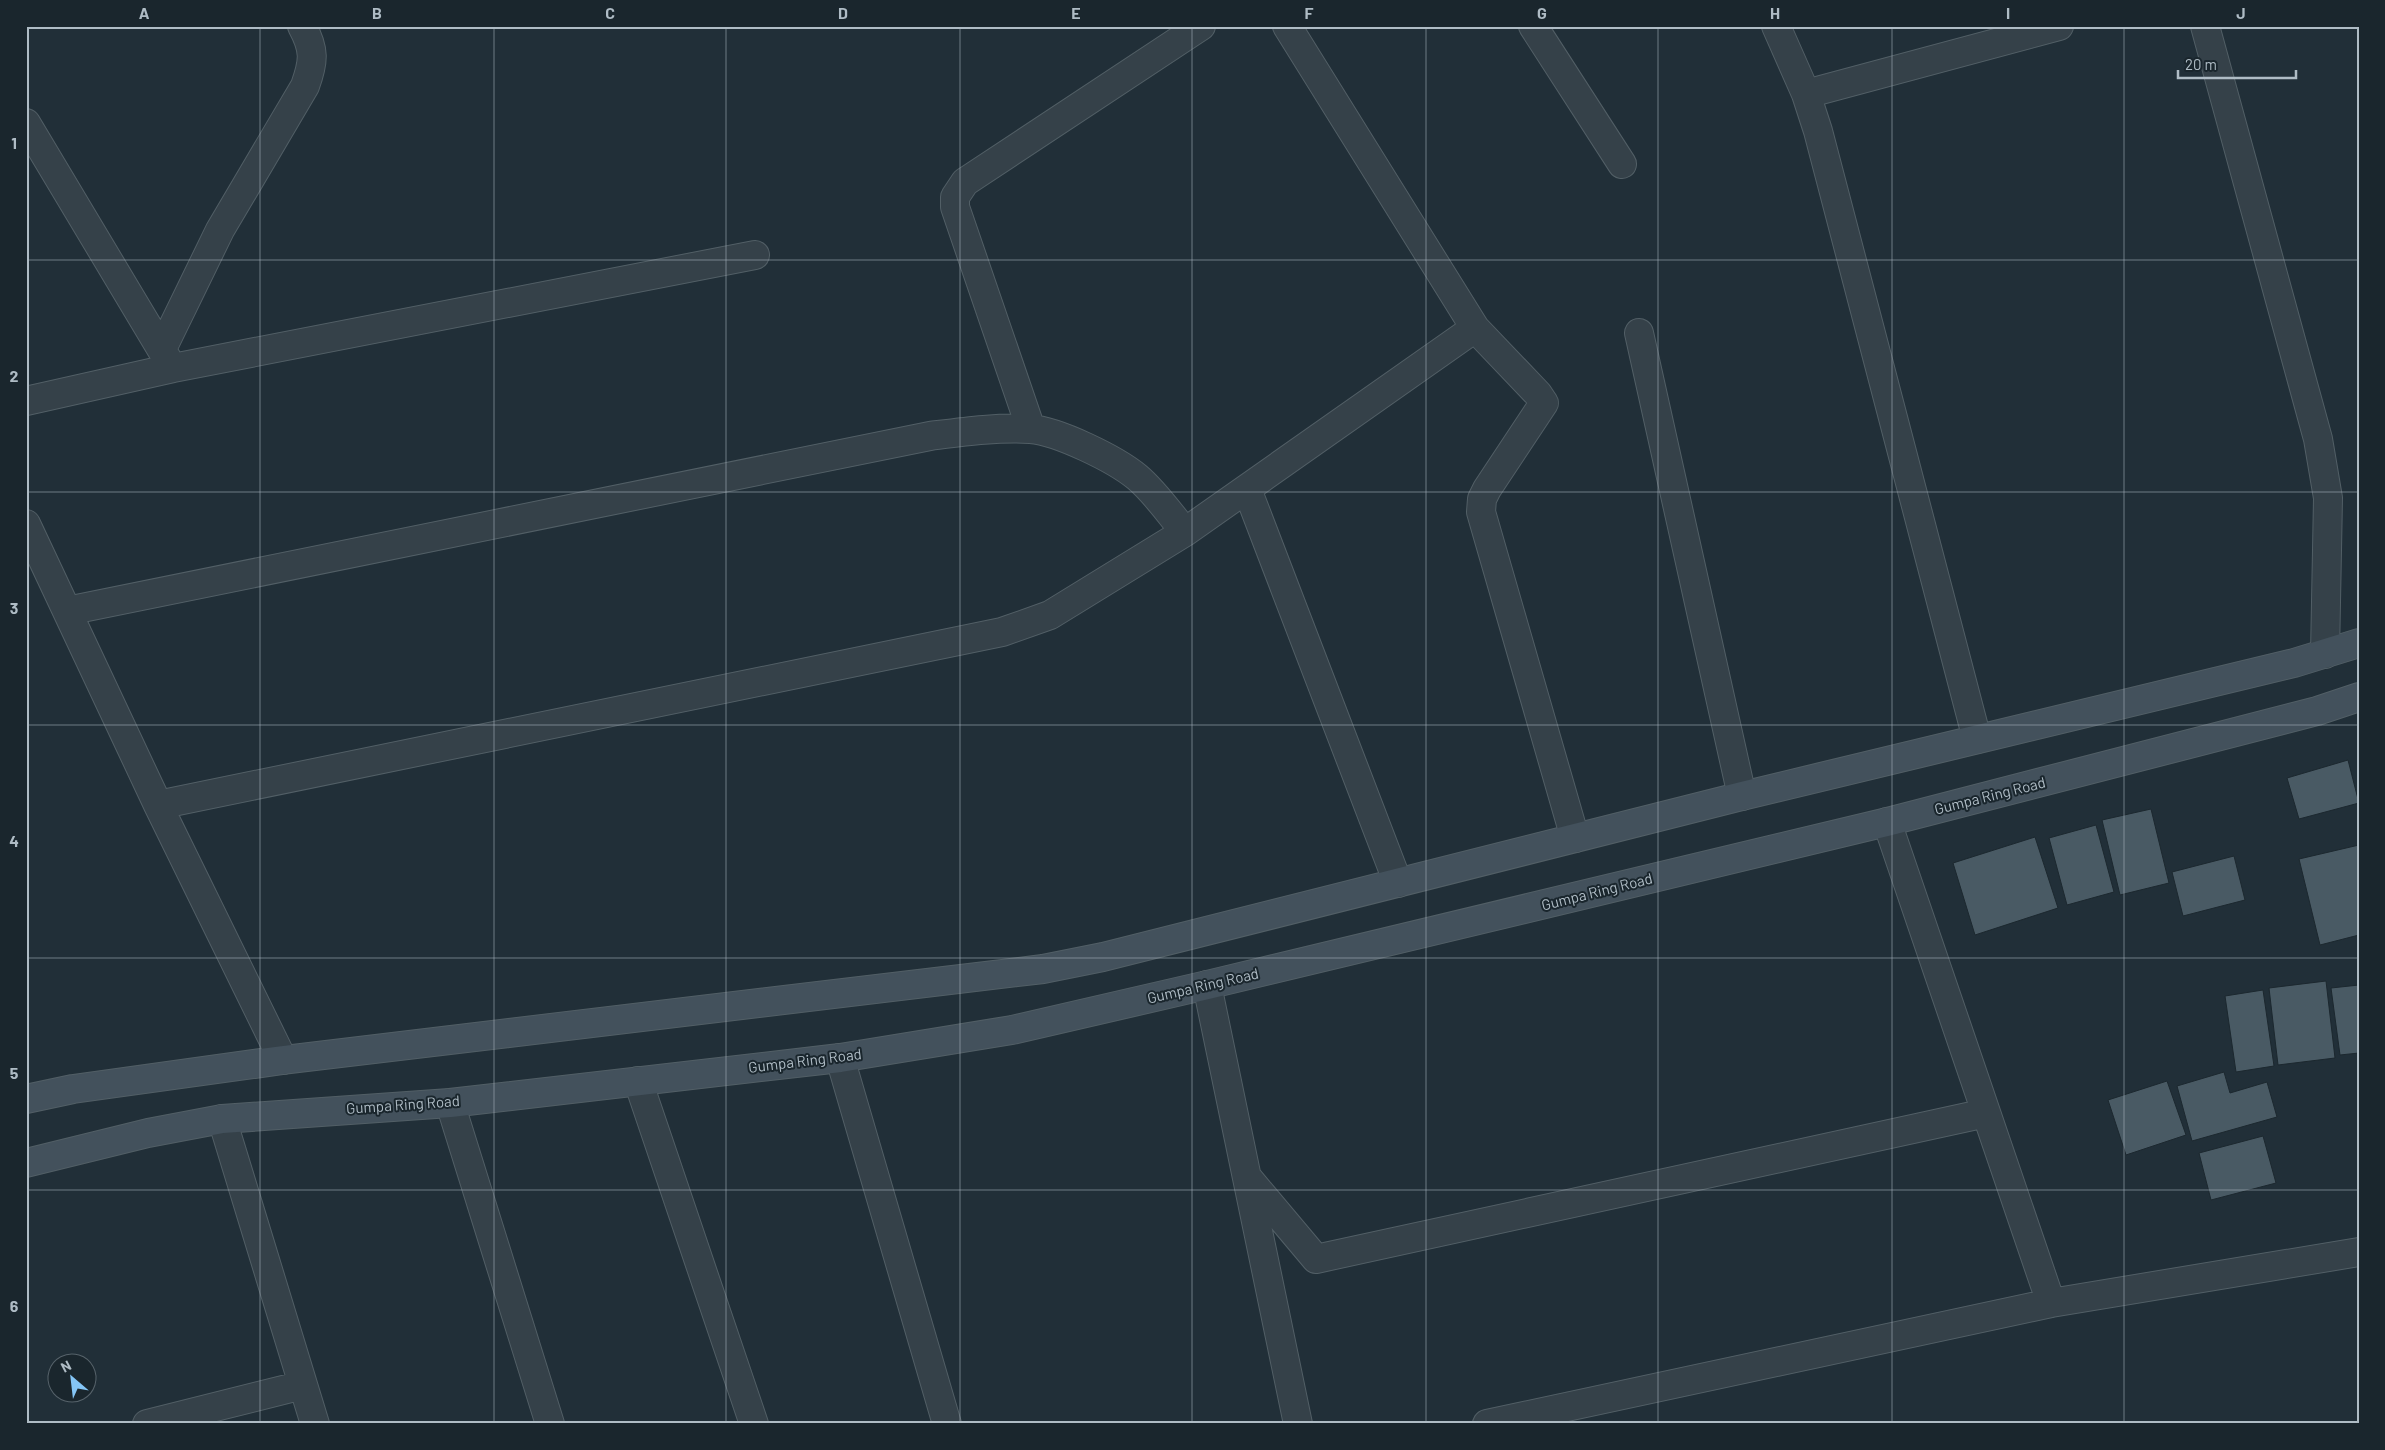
<svg xmlns="http://www.w3.org/2000/svg" width="2385" height="1450" font-family="Barlow,sans-serif">
  <style>
    .building { fill: #495a64; stroke: #1c282f }
    .lines { fill: none; stroke-linecap: round; stroke-linejoin: round }
    .street-casing { stroke: #525f66; stroke-width: 30 }
    .secondary-casing { stroke: #525f66; stroke-width: 30 }
    .street { stroke: #354149; stroke-width: 28 }
    .secondary { stroke: #43515c; stroke-width: 28 }
    .grid { fill: none; stroke: #afbcc5; stroke-width: 1; stroke-opacity: 0.55 }
    .labels { text-anchor: middle; stroke-width: 4; stroke-linejoin: round; paint-order: stroke }
    .street-label { font-size: 15px; fill: #afbcc5; stroke: #1a262d }
    .neatline { fill: none; stroke: #afbcc5; stroke-width: 2 }
    .grid-label { font-size: 16px; text-anchor: middle; font-weight: bold; fill: #afbcc5 }
  </style>
  <rect width="100%" height="100%" fill="#212f38"/>
  <path class="building" d="M2348,760L2359,803L2299,819L2287,778Z
    M2151,809L2169,883L2120,895L2102,820Z
    M2096,825L2114,892L2067,905L2049,838Z
    M2035,837L2058,908L1975,935L1953,863Z
    M2359,845V935L2320,945L2299,859Z
    M2234,856L2245,900L2183,916L2172,872Z
    M2326,981L2335,1058L2278,1065L2269,988Z
    M2359,985V1053L2340,1055L2331,988Z
    M2263,990L2274,1066L2236,1072L2225,996Z
    M2224,1072L2230,1093L2267,1082L2277,1117L2192,1141L2177,1086Z
    M2167,1081L2186,1135L2126,1155L2108,1100Z
    M2263,1136L2276,1183L2211,1200L2199,1153Z"/>
  <g class="lines">
    <defs>
      <path id="street" d="M1287,26L1475,328L1538,394L1544,403L1487,489L1482,499L1481,512L1575,838
        M1533,26L1622,164
        M1776,26L1806,94L1818,131L1977,739
        M2205,26L2318,439L2328,498L2325,654
        M1806,94L2059,26
        M26,123L169,362
        M1639,333L1742,796
        M162,349L220,230L305,86C314,61 315,50 302,26
        M26,401L173,368L755,255
        M1031,429L955,207V197L965,182L1201,26
        M1247,489L1398,883
        M26,524L158,805L283,1060
        M67,611L930,436C962,432 997,427 1030,429C1058,431 1115,459 1137,477C1155,492 1170,514 1185,532
        M158,805L1002,632L1050,615L1185,532L1475,328
        M1887,822L2051,1303
        M1207,985L1298,1424
        M840,1058L947,1424
        M638,1081L754,1424
        M450,1103L550,1424
        M222,1119L315,1424
        M1247,1177L1316,1259L1986,1113
        M147,1424L303,1385
        M1487,1424L2051,1303L2359,1252"/>
      <path id="secondary" d="M26,1099L73,1089L283,1060L1043,969L1103,957L1742,796L2294,663L2359,643
        M26,1163L148,1133L222,1119L450,1103L840,1058L1012,1030L1207,985L1887,822L2317,711L2359,697"/>
    </defs>
    <use href="#street" class="street-casing"/>
    <use href="#secondary" class="secondary-casing"/>
    <use href="#street" class="street"/>
    <use href="#secondary" class="secondary"/>
  </g>
  <path class="grid" d="M260,26V1424M494,26V1424M726,26V1424M960,26V1424M1192,26V1424M1426,26V1424M1658,26V1424M1892,26V1424M2124,26V1424M26,260H2359M26,492H2359M26,725H2359M26,958H2359M26,1190H2359"/>
  <g class="labels">
    <g class="street-label">
      <text transform="translate(1990 796) rotate(-14)" y="5">Gumpa Ring Road</text>
      <text transform="translate(1597 892) rotate(-14)" y="5">Gumpa Ring Road</text>
      <text transform="translate(1203 986) rotate(-13)" y="5">Gumpa Ring Road</text>
      <text transform="translate(805 1061) rotate(-7)" y="5">Gumpa Ring Road</text>
      <text transform="translate(403 1105) rotate(-4)" y="5">Gumpa Ring Road</text>
    </g>
  </g>
  <rect width="2385" height="1450" fill="none" stroke="#1a262d" stroke-width="55"/>
  <g transform="translate(72 1378) rotate(332)"><circle r="24" fill="#1a262d" stroke="#56626a"/>
  <path d="M0-4L9 19L0 12L-9 19Z" fill="#84c5f6"/>
  <text y="-8" font-size="14" font-weight="bold" text-anchor="middle" fill="#afbcc5">N</text>
  </g>
  <path d="M2178 70v8h118v-8" fill="none" stroke="#afbcc5" stroke-width="2.5"/>
  <text x="2185" y="70" font-size="15" fill="#afbcc5" stroke="#1a262d" stroke-width="4" paint-order="stroke">20 m</text>
  <rect x="28" y="28" width="2330" height="1394" class="neatline"/>
  <g class="grid-label">
    <text x="144" y="19">A</text>
    <text x="377" y="19">B</text>
    <text x="610" y="19">C</text>
    <text x="843" y="19">D</text>
    <text x="1076" y="19">E</text>
    <text x="1309" y="19">F</text>
    <text x="1542" y="19">G</text>
    <text x="1775" y="19">H</text>
    <text x="2008" y="19">I</text>
    <text x="2241" y="19">J</text>
    <text x="14" y="149">1</text>
    <text x="14" y="382">2</text>
    <text x="14" y="614">3</text>
    <text x="14" y="847">4</text>
    <text x="14" y="1079">5</text>
    <text x="14" y="1312">6</text>
  </g>
</svg>
